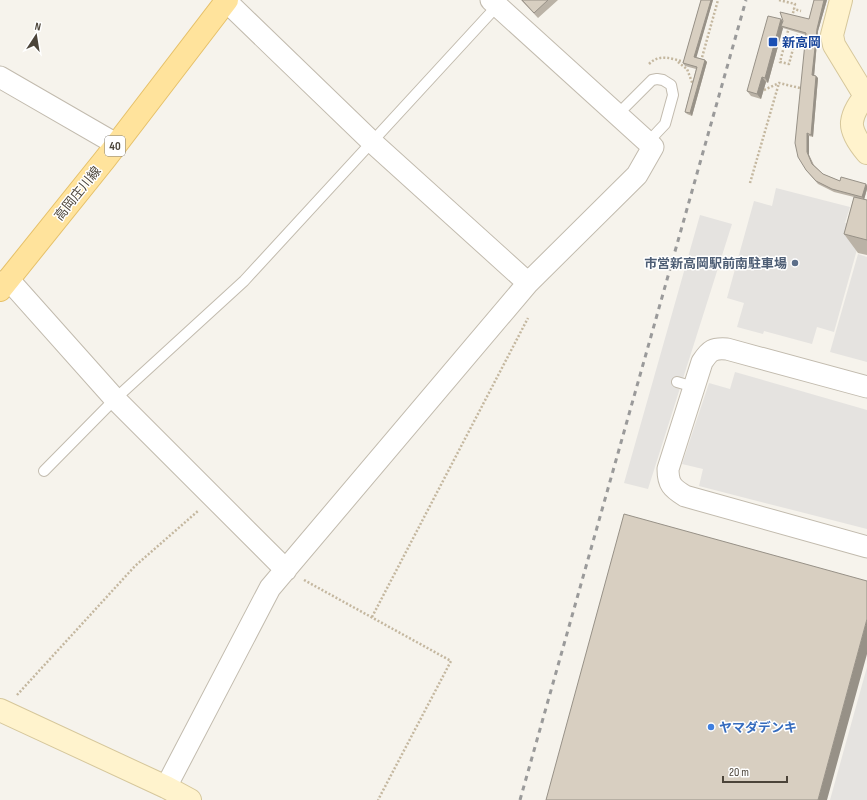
<svg xmlns="http://www.w3.org/2000/svg" width="867" height="800" font-family="'Sofia Sans Condensed','Noto Sans JP',sans-serif">
  <style>
    .parking { fill: #e5e3e0 }
    .lines { fill: none; stroke-linecap: round; stroke-linejoin: round }
    .lane-casing { stroke: #c2bbae; stroke-width: 12 }
    .street-casing { stroke: #c2bbae; stroke-width: 23 }
    .secondary-casing { stroke: #d6c79b; stroke-width: 24 }
    .primary-casing { stroke: #e6c16a; stroke-width: 24 }
    .path { stroke: #c4b79f; stroke-width: 2.5; stroke-dasharray: 2 2; stroke-linecap: butt }
    .lane { stroke: #fff; stroke-width: 10 }
    .street { stroke: #fff; stroke-width: 21 }
    .secondary { stroke: #fff3cd; stroke-width: 22 }
    .primary { stroke: #ffe39c; stroke-width: 22 }
    .rail { stroke: #9a9a9a; stroke-width: 3; stroke-dasharray: 5 5; stroke-linecap: butt }
    .wall { fill: #bab2a6 }
    .shaded-wall { fill: #979187 }
    .building { fill: #d8cfc1; stroke: #979187 }
    .transit-dot { fill: #1a4fb4; stroke: #fff; stroke-width: 1.5 }
    .service-dot { fill: #5c6f8a; stroke: #fff; stroke-width: 1.5 }
    .shop-dot { fill: #3f7fe0; stroke: #fff; stroke-width: 1.5 }
    .labels { text-anchor: middle; stroke-width: 3; stroke-linejoin: round; paint-order: stroke }
    .shield { fill: #fff; stroke: #817c74; stroke-width: 1 }
    .shield-label { font-size: 12px; font-weight: bold; fill: #4b4439 }
    .transit-label { font-size: 13px; font-weight: bold; fill: #164399; stroke: #fff; text-anchor: start }
    .street-label { font-size: 13px; fill: #4b4439; stroke: #fff }
    .service-label { font-size: 13px; font-weight: bold; fill: #4e5e75; stroke: #fff; text-anchor: end }
    .shop-label { font-size: 13px; font-weight: bold; fill: #366cbe; stroke: #fff; text-anchor: start }
  </style>
  <rect width="100%" height="100%" fill="#f6f3ec"/>
  <path class="parking" d="M776,188L850,207L845,223L863,228L834,332L817,327L812,344L764,331L763,334L737,327L744,303L727,298L754,201L772,206Z
    M700,215L732,224L648,489L624,483Z
    M858,254L867,257V362L830,352Z
    M735,372L867,410V529L699,486L703,469L682,464L709,383L730,389Z
    M867,667V800H830Z"/>
  <g class="lines">
    <defs>
      <path id="lane" d="M617,115L652,80L657,79L663,80L671,85L673,95L665,124L648,142
        M677,382L694,387
        M44,471L115,399L244,281L497,6"/>
      <path id="street" d="M226,1L372,142L528,283
        M0,77L116,144
        M8,279L115,399L286,570
        M867,387L727,349C713,348 710,350 702,362L668,469C668,484 672,488 685,496L867,547
        M166,787L270,588L528,283L637,175L653,147L491,0"/>
      <path id="secondary" d="M841,0L832,35L834,45L865,96
        M867,95C860,101 853,113 852,122C851,132 861,146 867,153
        M0,710L166,787L190,800"/>
      <path id="primary" d="M0,290L106,158L227,0"/>
    </defs>
    <use href="#lane" class="lane-casing"/>
    <use href="#street" class="street-casing"/>
    <use href="#secondary" class="secondary-casing"/>
    <use href="#primary" class="primary-casing"/>
    <path class="path" d="M779,0L795,4L794,9L801,11
      M792,17L794,9
      M789,27L780,62L789,64L797,34
      M701,61L718,0
      M678,62L687,69L693,85
      M649,64C660,53 672,59 685,62
      M764,90L779,83L804,89
      M750,183L779,83
      M304,580L451,661L378,800
      M372,617L528,318
      M17,695L135,566L198,511"/>
    <use href="#lane" class="lane"/>
    <use href="#street" class="street"/>
    <use href="#secondary" class="secondary"/>
    <use href="#primary" class="primary"/>
    <path class="rail" d="M520,800L746,0"/>
  </g>
  <path class="wall" d="M521,0H558L538,18Z
    M701,0H713L696,57L705,60L707,62L692,116L687,114L685,112L696,69L685,66L683,63Z
    M814,0H827L818,31L814,75L818,78L813,137L809,136V155L814,165L823,174L840,181L866,184L867,186V189L864,199L867,200V255L858,253L844,234L854,197L834,192L818,184L806,170V35L783,28L768,83L766,82L761,99L751,96L747,91L781,19L783,21L809,19Z"/>
  <path class="shaded-wall" d="M711,0H713L696,59L694,57Z
    M824,0H827L818,31L814,77L812,75L817,29Z
    M781,19L784,24L781,26L783,28L768,83L765,78Z
    M705,60L707,62L692,116L690,113Z
    M816,76L818,78L813,137L811,135Z
    M762,77L766,82L761,99L757,94Z
    M807,133L809,136V155L814,166L807,152Z
    M866,184L867,186V189L864,200L862,197Z
    M867,619V654L827,800H818Z"/>
  <path class="building" d="M522,0H548L534,13Z
    M701,0H711L694,57L705,60L690,113L685,112L697,67L683,63Z
    M814,0H824L817,29L812,75L816,76L811,135L807,133V152L812,164L823,174L840,181L841,177L866,184L862,197L832,189L816,181L806,170L798,157L795,143L806,33L781,26L783,21L780,12L809,19Z
    M768,16L781,19L765,78L762,77L757,94L747,91Z
    M854,197L867,200V240L844,234Z
    M624,514L867,581V619L818,800H546Z"/>
  <rect class="transit-dot" x="768" y="37" width="10" height="10" rx="2"/>
  <circle class="service-dot" cx="795" cy="263" r="4"/>
  <circle class="shop-dot" cx="711" cy="727" r="4"/>
  <g class="labels">
    <rect class="shield" x="105" y="136" width="20" height="20" rx="3"/>
    <g class="shield-label">
      <text x="115" y="150">40</text>
    </g>
    <g class="transit-label">
      <text x="782" y="47">新高岡</text>
    </g>
    <g class="street-label">
      <text transform="translate(77 193) rotate(-51)" y="5">高岡庄川線</text>
    </g>
    <g class="service-label">
      <text x="787" y="268">市営新高岡駅前南駐車場</text>
    </g>
    <g class="shop-label">
      <text x="719" y="732">ヤマダデンキ</text>
    </g>
  </g>
  <g transform="translate(36 36) rotate(12)" stroke="#ffffff" stroke-width="3" paint-order="stroke">
  <path d="M0-3L7 15L0 10L-7 15Z" fill="#4b4439"/>
  <text y="-6" font-size="11" font-weight="bold" text-anchor="middle" fill="#4b4439">N</text>
  </g>
  <path d="M723 776v6h64v-6" fill="none" stroke="#4b4439" stroke-width="2"/>
  <text x="729" y="776" font-size="12" fill="#4b4439" stroke="#ffffff" stroke-width="3" paint-order="stroke">20 m</text>
</svg>
